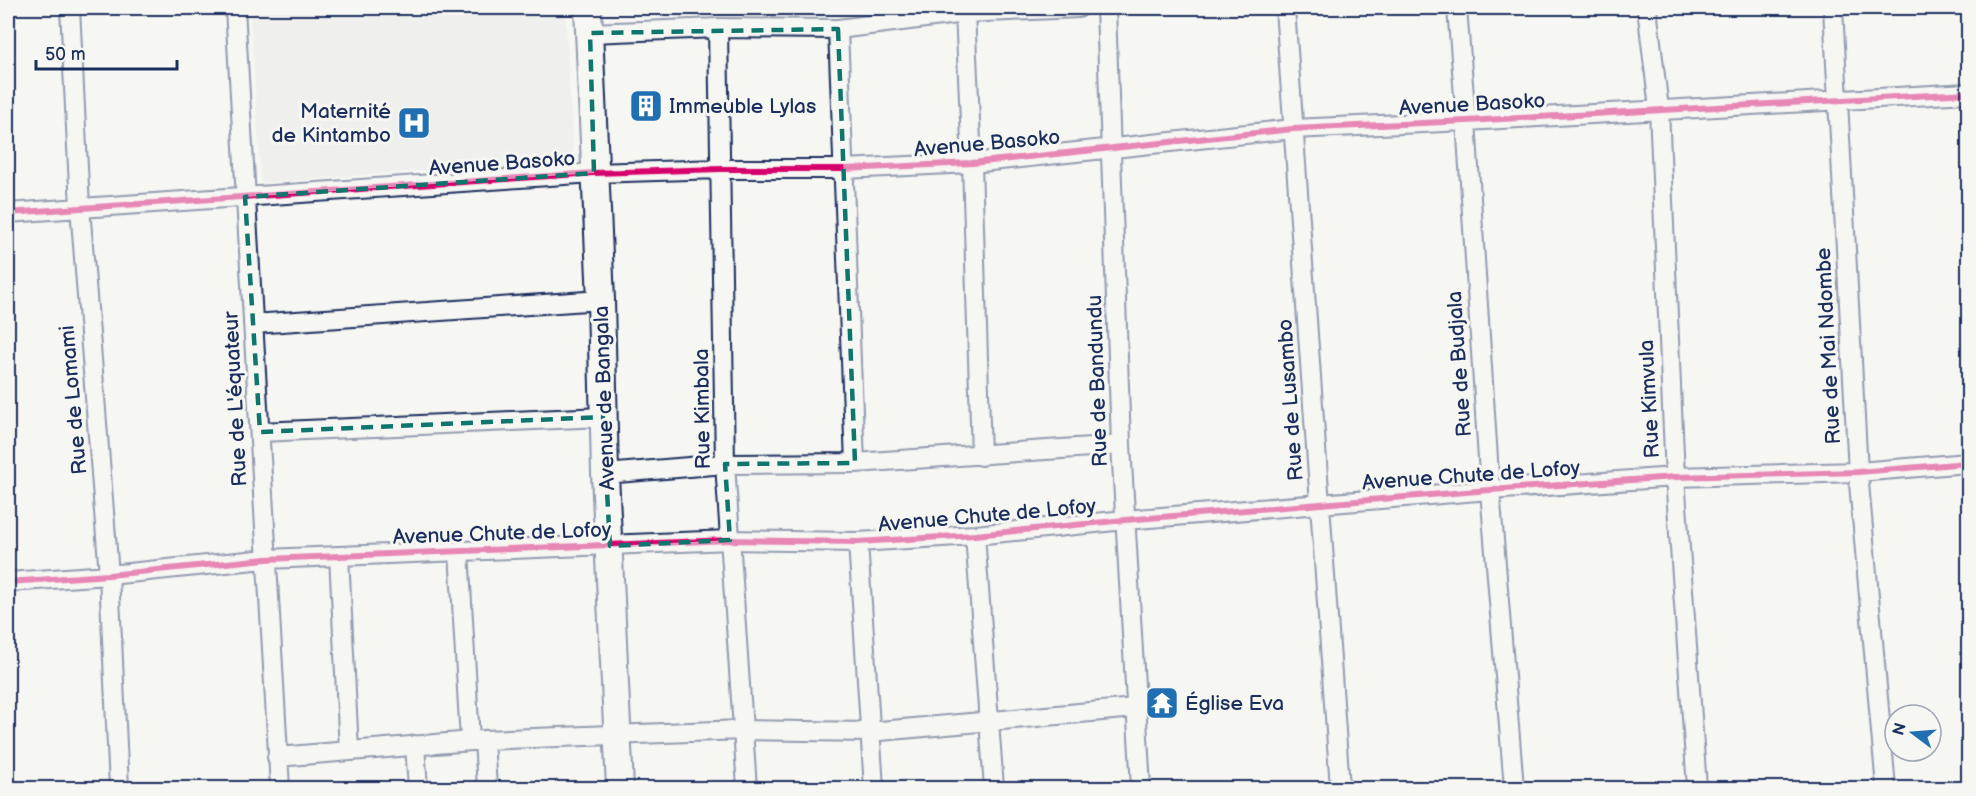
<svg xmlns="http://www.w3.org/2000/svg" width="1976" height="796" font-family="'Balsamiq Sans',sans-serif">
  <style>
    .built { fill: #e6e7e7 }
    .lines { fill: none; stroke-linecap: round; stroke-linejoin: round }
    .minor-casing { stroke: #1b2f5e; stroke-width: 22 }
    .secondary-casing { stroke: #1b2f5e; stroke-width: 30 }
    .minor { stroke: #f6f6f2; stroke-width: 18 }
    .secondary { stroke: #f6f6f2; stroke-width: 26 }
    .cycleway-casing { stroke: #f6f6f2; stroke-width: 10 }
    .cycleway { stroke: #d6006c; stroke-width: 6 }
    .marked { fill: none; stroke: #0f766e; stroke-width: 4.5; stroke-dasharray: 12 8; stroke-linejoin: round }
    .labels { text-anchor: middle; stroke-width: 6; stroke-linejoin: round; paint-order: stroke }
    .street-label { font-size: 21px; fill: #1b2f5e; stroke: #f6f6f2 }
    .poi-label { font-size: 21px; fill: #1b2f5e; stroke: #f6f6f2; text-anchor: start }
  </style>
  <rect width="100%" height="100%" fill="#f6f6f2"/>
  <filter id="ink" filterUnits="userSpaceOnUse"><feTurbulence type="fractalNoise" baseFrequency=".0167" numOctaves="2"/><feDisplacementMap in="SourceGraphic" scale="12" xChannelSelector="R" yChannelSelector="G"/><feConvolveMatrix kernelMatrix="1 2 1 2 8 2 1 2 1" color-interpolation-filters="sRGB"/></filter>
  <g filter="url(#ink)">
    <path class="built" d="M250,8H565L573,159L261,183Z"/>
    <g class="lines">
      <defs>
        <path id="minor" d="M70,8L80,207L109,575L119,788
          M235,8L280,788
          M1106,8L1121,445L1141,788
          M1285,8L1340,788
          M1457,8L1466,121L1490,490L1514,788
          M1647,8L1659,109L1675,477L1697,788
          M1833,8L1858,472L1886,788
          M965,13L972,163L981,456
          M718,28L725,464L747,788
          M838,29L855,463
          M590,33L718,28L838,29L965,13L1078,8
          M8,213L594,173L720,169H844L972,163L1293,129L1466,121L1968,93
          M253,324L601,300
          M260,432L603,417
          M605,474L725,464L855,463L1121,445
          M975,535L994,788
          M858,542L874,788
          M459,551L470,741
          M339,556L349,751
          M8,582L109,575L266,559L730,540L858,542L975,535L1125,520L1490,490L1675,477L1858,472L1968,463
          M484,740L487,788
          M415,745L418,788
          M277,757L484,740L742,730L869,732L1135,708"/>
        <path id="secondary" d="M588,8L601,300L605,474L620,788"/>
      </defs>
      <use href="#minor" class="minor-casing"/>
      <use href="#secondary" class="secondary-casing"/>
      <use href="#minor" class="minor"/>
      <use href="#secondary" class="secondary"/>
      <defs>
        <path id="cycleway" d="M8,213L594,173L720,169H844L972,163L1293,129L1466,121L1968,93
          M8,582L109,575L266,559L730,540L858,542L975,535L1125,520L1490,490L1675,477L1858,472L1968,463"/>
      </defs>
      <use href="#cycleway" class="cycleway-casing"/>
      <use href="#cycleway" class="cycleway"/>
    </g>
  </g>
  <path d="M0 0H1976V796H0ZM838,29L855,463L725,464L730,540L610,546L603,417L260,432L245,197L594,173L590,33Z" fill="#f6f6f2" fill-opacity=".55" fill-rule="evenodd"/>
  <path class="marked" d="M838,29L855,463L725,464L730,540L610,546L603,417L260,432L245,197L594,173L590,33Z"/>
  <defs>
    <symbol id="building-square" viewBox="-11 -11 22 22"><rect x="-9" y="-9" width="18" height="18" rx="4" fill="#1f6fb2" stroke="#f6f6f2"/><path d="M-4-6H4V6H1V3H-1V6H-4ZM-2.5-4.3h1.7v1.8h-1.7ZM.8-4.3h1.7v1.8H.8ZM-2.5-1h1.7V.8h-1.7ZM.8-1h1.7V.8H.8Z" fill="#fff"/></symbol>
    <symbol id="hospital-square" viewBox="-11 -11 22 22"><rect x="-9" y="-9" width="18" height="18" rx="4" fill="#1f6fb2" stroke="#f6f6f2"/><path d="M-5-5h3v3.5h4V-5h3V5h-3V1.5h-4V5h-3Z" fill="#fff"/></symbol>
    <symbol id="temple-square" viewBox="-11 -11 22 22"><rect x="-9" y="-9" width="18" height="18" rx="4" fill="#1f6fb2" stroke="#f6f6f2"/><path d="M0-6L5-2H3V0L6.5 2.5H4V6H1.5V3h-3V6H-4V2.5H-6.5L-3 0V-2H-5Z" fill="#fff"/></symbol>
  </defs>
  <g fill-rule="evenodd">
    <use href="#building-square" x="627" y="87" width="38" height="38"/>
    <use href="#hospital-square" x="395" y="104" width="38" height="38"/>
    <use href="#temple-square" x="1143" y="684" width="38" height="38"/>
  </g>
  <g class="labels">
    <g class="street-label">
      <text transform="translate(1472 104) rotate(-3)" y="7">Avenue Basoko</text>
      <text transform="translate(987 143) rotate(-5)" y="7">Avenue Basoko</text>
      <text transform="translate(502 163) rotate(-4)" y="7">Avenue Basoko</text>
      <text transform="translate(1828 346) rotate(-93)" y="7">Rue de Mai Ndombe</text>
      <text transform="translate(1459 364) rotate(-94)" y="7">Rue de Budjala</text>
      <text transform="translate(1097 381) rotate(-92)" y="7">Rue de Bandundu</text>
      <text transform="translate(604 398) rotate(-92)" y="7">Avenue de Bangala</text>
      <text transform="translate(235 399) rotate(-93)" y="7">Rue de L'équateur</text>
      <text transform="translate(1649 399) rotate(-93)" y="7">Rue Kimvula</text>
      <text transform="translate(73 400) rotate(-95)" y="7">Rue de Lomami</text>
      <text transform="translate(1290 400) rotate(-94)" y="7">Rue de Lusambo</text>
      <text transform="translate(702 409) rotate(-91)" y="7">Rue Kimbala</text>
      <text transform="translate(1471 475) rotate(-4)" y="7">Avenue Chute de Lofoy</text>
      <text transform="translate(987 515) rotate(-5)" y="7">Avenue Chute de Lofoy</text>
      <text transform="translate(502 533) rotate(-2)" y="7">Avenue Chute de Lofoy</text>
    </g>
    <g class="poi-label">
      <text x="669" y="113">Immeuble Lylas</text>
      <text x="391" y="118" text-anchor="end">Maternité<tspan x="391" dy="24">de Kintambo</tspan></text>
      <text x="1185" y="710">Église Eva</text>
    </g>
  </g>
  <rect width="1976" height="796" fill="none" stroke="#f6f6f2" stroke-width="30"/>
  <rect x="15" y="15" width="1946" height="766" fill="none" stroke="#1b2f5e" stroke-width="2" filter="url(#ink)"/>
  <g transform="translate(1913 733) rotate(286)"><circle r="28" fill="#f6f6f2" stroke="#9ea6b7" stroke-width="1.5"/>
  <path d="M0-4.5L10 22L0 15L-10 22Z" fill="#1f6fb2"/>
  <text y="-9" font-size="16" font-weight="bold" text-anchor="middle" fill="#1b2f5e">N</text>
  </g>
  <path d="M36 60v9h141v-9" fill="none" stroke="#1b2f5e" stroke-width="3"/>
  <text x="45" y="60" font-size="18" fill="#1b2f5e" stroke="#f6f6f2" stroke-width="4.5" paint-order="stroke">50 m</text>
</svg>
